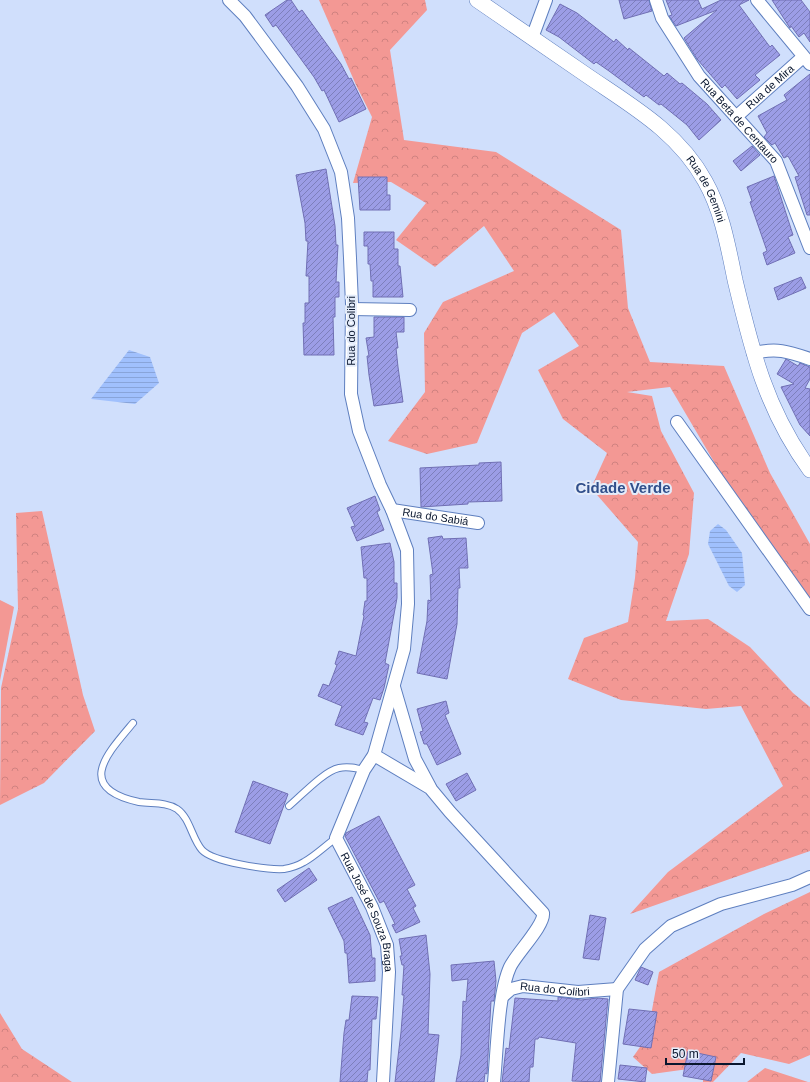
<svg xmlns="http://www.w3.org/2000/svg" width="810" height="1082" font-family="Helvetica,sans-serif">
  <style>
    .forest { fill: url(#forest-crowns) }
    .pitch { fill: #f39894 }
    .water { fill: url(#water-rules) }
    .building { fill: url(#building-hatch); stroke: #706fb4 }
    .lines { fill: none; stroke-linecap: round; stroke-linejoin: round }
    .service-casing { stroke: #5e7fbf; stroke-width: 8 }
    .minor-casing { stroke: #5e7fbf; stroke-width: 14 }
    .tertiary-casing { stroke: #5e7fbf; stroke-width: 16 }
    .service { stroke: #fff; stroke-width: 6 }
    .minor { stroke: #fff; stroke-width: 12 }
    .tertiary { stroke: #fff; stroke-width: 15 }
    .labels { text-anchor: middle; stroke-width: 4; stroke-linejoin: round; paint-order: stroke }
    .street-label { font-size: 11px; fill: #09162e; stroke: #e4ecfa }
    .district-label { font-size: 15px; font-weight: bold; fill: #314f8b; stroke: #e4ecfa }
  </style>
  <defs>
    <pattern id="forest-crowns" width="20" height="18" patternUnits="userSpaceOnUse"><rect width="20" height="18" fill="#f39894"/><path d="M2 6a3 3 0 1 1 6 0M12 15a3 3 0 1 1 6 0" fill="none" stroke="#cf8280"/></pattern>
    <pattern id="water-rules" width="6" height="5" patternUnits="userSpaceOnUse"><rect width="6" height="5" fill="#a0c0fd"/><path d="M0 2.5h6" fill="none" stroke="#88a4d9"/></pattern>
    <pattern id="building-hatch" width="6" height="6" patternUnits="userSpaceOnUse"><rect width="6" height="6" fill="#9c9de6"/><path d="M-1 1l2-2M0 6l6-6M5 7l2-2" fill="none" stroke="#7d7fbb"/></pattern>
  </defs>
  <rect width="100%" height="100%" fill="#d0dffc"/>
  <path class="forest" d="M319,0H425L427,10L390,50L404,140L496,152L621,230L628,308L650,362L724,366L770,473L810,544V601L720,472L670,387L627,392L652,396L661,431L694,493L689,554L666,621L708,619L750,647L793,693L810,707V851L630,914L668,872L783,786L741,706L706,709L621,700L568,679L584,638L628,622L635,578L638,542L591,488L607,453L563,419L538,370L579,346L554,312L522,333L477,443L427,454L388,441L425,392L424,333L443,302L514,271L484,226L435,267L396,240L426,203L391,182L353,183L372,117L356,85Z
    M42,511L83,695L95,731L44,783L0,805L1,688L18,609L16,513Z
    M810,892V1055L789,1064L741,1053L713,1082H703V1067L652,1074L633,1057L647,1037L659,972L764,914Z
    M0,1013L22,1049L72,1082H0Z
    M765,1068L808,1082H747Z"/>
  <path class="pitch" d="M0,600L14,607L0,681Z"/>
  <path class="water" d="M129,350L150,357L159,383L135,404L91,399Z
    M718,524L726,530L742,553L745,585L737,592L729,586L708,544L710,531Z"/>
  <path class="building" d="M287,0H291L299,12L302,10L341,64L349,79L351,78L366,109L339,122L324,90L322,91L314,77L276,25L273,27L265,15Z
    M619,0H649L652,11L624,19Z
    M666,0H698L702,9L721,0H749L739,5L770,47L772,45L780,55L755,75L760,80L737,99L725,85L722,88L697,59L684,38L717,10L676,26L669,16L672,15Z
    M772,0H801L810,12V42L804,33L799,37L791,26L790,28Z
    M560,4L577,13L614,42L616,39L628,50L629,48L664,76L667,73L680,84L682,83L707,104L721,120L699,140L687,125L661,104L659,105L646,95L644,97L609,71L596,62L594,64L559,37L546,30Z
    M810,74V215H807L795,177L799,176L788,156L784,158L775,143L772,145L764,137L767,133L758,116L787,100L784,95Z
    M752,146L760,155L741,171L733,161Z
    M326,169L335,226L336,245H338L336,282H339V297H335V317H333L334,355H304L303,323H305V303H309V276H306L308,241H306L305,223L296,175Z
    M774,176L793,235L788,237L795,253L767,265L763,253L767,251L750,202L752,201L747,187Z
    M358,177H387V195H390V210H360Z
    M364,232H394V249H398V266H400L403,297H373V281H371L370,264H368V246H364Z
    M801,277L806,288L778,300L774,288Z
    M374,317H404V332H396L398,348H396L398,367L403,402L374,406L369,375L367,356H369L366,338L374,337Z
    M786,359L798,366L800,363L810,367V379L805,388L810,389V436L800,425L781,387L794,384L777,374Z
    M501,462L502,501L468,502V504L421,507L420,468L479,465V463Z
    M375,496L380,510L377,512L384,530L357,541L351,527L355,526L347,508Z
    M442,536L443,539L466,538L468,568H459L460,588H458L457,624L447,679L417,673L427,621L428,600L431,601L430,575L433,574L428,538Z
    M390,543L394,562V583H397V598L385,663L389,665L384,688L380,700L373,698L364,722L368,723L363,735L335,725L342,706L318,696L323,684L329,686L337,665L335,664L339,651L356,656L364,616L363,615L365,601H367V578H364L361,547Z
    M446,701L449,713L445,715L461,754L437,765L427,744H424L420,732L423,731L417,709Z
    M467,773L476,790L456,801L446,784Z
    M253,781L288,794L270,844L235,832Z
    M379,816L415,885L407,889L416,906L413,908L420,922L396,933L392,925L395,924L384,901L380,903L345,836L346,833Z
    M309,868L317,880L285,902L277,890Z
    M352,897L370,935L372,958H375V981L349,983L347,953H345L344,941L328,908Z
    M590,915L606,918L599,960L583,958Z
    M426,935L430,974L428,1034L439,1035L434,1082H395L401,1032L404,995H402L404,965H402L400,956H402L399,939Z
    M494,961L496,981L494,1001H491L487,1074L485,1073L484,1082H456L461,1055L463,1001L466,1002L468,979L452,981L451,965Z
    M641,967L653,972L648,985L635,980Z
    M352,996L378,997L376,1019H372L370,1070H368L367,1082H340L344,1033L346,1020H349Z
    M558,997L581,1000L597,998L608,999L600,1082L572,1081L576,1043L539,1037L538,1039H535L533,1067H530L529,1082H502L506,1048L509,1049L515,998L558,1001Z
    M629,1009L657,1012L651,1048L623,1044Z
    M688,1051L716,1057L711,1081L683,1076Z
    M620,1065L647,1068L645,1082L618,1079Z"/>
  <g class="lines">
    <defs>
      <path id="service" d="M133,723C106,755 75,788 139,802C152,804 166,802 177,809C190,818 192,839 202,850C213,862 267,870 284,869C290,868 299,865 304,862C315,856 325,846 336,838
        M289,806C301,796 324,771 339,768C348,766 356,768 364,770"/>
      <g id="minor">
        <path id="s1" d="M229,0L245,16L297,86L324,129L341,172L348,218L350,258L352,304L351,394L359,431L380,485L392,510L407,550L408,604L404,649L374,755L364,770L336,838L372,907L387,945L389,972L383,1082"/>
        <path id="s2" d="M656,0L662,18L699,76L776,161L810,248"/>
        <path d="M757,0L810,64"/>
        <path d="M532,38L546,0"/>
        <path id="s3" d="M737,116L803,57"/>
        <path d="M352,309L410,310"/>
        <path d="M753,353C777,348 787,351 810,359"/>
        <path d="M677,422L810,609"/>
        <path id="s4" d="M392,510L478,523"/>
        <path d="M394,687L415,759L430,787"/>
        <path d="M374,755L430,788L450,812L543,913C545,925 516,954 510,967C498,993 497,1052 494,1082"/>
        <path id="s5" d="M503,996L511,989L523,986L578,992L617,989"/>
        <path d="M608,1082L617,989L645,949L671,926L721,904L792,885L810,877"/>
      </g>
      <g id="tertiary">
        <path id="s6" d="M477,0C512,24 547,48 582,72C628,104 677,130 705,181C722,211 728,246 735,280C752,351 766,410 810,470"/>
      </g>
    </defs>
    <use href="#service" class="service-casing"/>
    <use href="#minor" class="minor-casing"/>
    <use href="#tertiary" class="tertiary-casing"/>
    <use href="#service" class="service"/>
    <use href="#minor" class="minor"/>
    <use href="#tertiary" class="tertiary"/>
  </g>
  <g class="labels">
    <g class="street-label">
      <text dy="4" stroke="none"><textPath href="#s3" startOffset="44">Rua de Mira</textPath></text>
      <text dy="4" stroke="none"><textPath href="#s2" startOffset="148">Rua Beta de Centauro</textPath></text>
      <text dy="4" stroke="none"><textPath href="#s6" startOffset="301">Rua de Gemini</textPath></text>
      <text transform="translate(351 331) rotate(-90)" y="4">Rua do Colibri</text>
      <text dy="4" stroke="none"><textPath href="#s4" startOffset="44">Rua do Sabiá</textPath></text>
      <text dy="4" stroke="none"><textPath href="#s1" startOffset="978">Rua José de Souza Braga</textPath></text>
      <text dy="4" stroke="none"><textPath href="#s5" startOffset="55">Rua do Colibri</textPath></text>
    </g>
    <g class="district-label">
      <text x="623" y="493">Cidade Verde</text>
    </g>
  </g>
  <path d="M666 1058v6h78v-6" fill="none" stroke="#09162e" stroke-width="2"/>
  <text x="672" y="1058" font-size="12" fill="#09162e" stroke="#e4ecfa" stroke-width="3" paint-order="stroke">50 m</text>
</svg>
